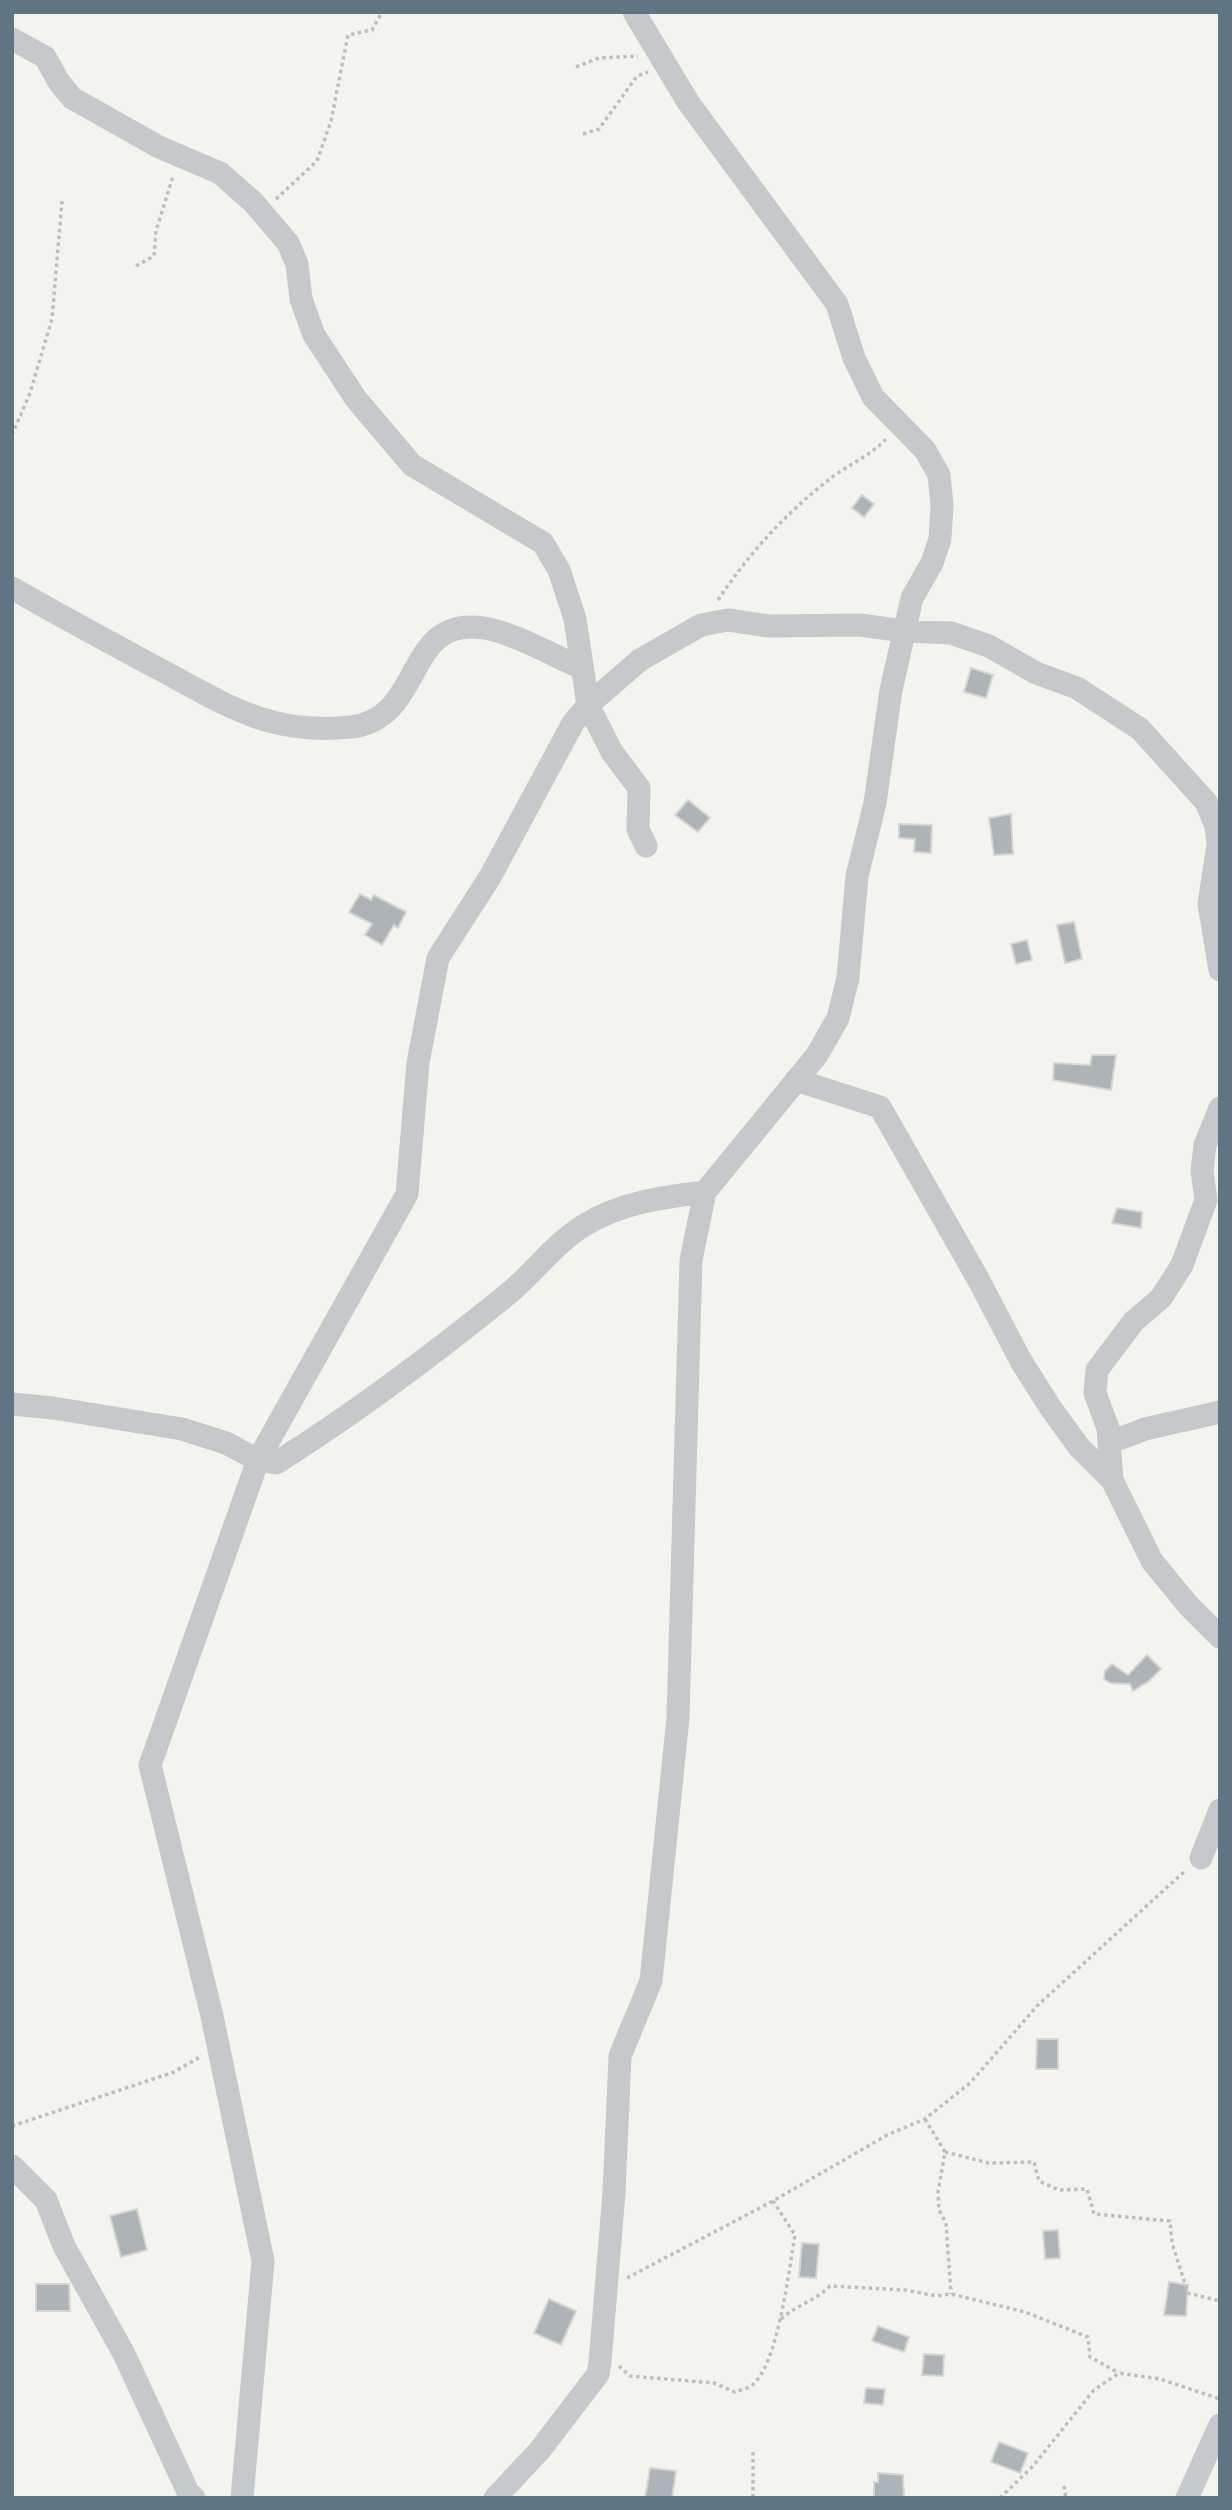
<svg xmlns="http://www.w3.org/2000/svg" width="1232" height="2510" font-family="Inter,sans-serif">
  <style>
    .building { fill: #acb4b9; stroke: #d5d5d2; stroke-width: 2 }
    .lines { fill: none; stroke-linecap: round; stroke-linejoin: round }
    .path { stroke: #bcbfc1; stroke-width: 3.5; stroke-dasharray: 3.5 3.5; stroke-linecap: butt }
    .minor { stroke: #c6c9cc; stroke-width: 23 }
  </style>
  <rect width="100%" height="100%" fill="#f4f4ef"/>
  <path class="building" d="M862,495L874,504L864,517L852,508Z
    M971,668L993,675L986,698L964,692Z
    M688,800L710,818L698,832L675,815Z
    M1011,814L1013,854L994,855L989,818Z
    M899,824L932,825L931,853L914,852L915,839L899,838Z
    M360,894L371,900L374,895L406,912L398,928L394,925L382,945L365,935L372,924L349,912Z
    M1074,922L1082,959L1065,963L1057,925Z
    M1027,940L1032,960L1016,964L1011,944Z
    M1092,1055H1116L1111,1090L1053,1080L1054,1063L1090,1065Z
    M1117,1208L1142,1212L1141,1228L1112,1223Z
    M1147,1655L1161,1669L1149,1681L1133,1691L1130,1684L1110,1683L1104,1679L1105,1671L1112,1664L1128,1675Z
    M1037,2039H1058V2069H1036Z
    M137,2209L147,2250L121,2257L110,2216Z
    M1058,2230L1060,2258L1045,2259L1043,2231Z
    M802,2243L819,2244L816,2278L799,2277Z
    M1169,2282L1188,2285L1186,2316L1164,2315Z
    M36,2284H69L70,2311H36Z
    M549,2299L576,2311L561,2345L534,2333Z
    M878,2326L909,2337L904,2352L872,2341Z
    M924,2354L944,2355L943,2376L922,2375Z
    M866,2388L885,2389L883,2405L864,2403Z
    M999,2442L1028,2453L1020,2473L991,2462Z
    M650,2468L676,2471L672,2498H645Z
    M878,2473L903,2475L904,2498H874V2482H878Z"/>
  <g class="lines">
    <path class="path" d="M576,67L599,58L638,56
      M583,134L599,129L637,76L648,72
      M276,199L317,161L331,121L348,35L372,30L382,12
      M136,266L154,256L156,231L173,176
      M12,435L30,393L52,319L62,201
      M718,600C748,555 783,516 826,482C845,466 871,456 887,438
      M925,2119L945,2152L938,2192L939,2210L946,2223L951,2294
      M12,2126L174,2072L200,2057
      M945,2152L989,2163L1034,2162L1039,2181L1059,2190L1087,2189L1094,2214L1170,2221L1172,2243L1188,2293L1220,2301
      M627,2278L773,2201L887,2135L925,2119L970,2083L1038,2005L1186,1870
      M781,2319C796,2305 815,2301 830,2286L905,2290L937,2296L951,2294L1025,2312L1088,2337L1090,2357L1119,2373
      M619,2366L630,2376L714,2383L735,2392C740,2390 746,2389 751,2386C778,2367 789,2269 795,2235L773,2201
      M753,2452V2498
      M1064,2486L1066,2498
      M1000,2498L1033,2466L1094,2390L1119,2373L1160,2379L1220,2399"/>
    <path class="minor" d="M12,39L45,57L59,82L72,98L159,147L220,173L253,202L288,243L297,264L301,299L314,335L356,399L412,465L543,543L559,570L575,619L588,705L612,752L639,788L638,829L646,846
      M12,588C62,617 111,643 161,670C193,687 227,708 262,719C290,728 322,730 351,727C426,718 403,615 484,628C514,633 554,656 582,668
      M796,1080L880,1107L977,1277L1021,1361L1050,1407L1079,1447L1112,1480L1152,1561L1188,1605L1220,1637
      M12,1404L53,1408L182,1429L226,1443L258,1460L276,1463C357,1412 434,1354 508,1294C534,1273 554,1244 583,1226C619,1203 663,1197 705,1192L817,1055L838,1018L848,978L857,876L875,803L891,690L912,598L932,563L940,539L942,505L939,475L925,450L873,397L854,358L837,304L688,102L634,12
      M1109,1443L1145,1429L1220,1412
      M1112,1480L1108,1428L1095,1393L1097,1370L1134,1321L1161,1298L1182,1265L1206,1200L1202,1171L1205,1145L1220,1108
      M1201,1858L1220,1810
      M12,2166L46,2200L64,2246L124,2354L188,2492L194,2498
      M242,2498L263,2261L212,2016L150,1765L258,1460L407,1194L418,1063L438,958L490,877L573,723L588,705L640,660L701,625L728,620L769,626L860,625L904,631L951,633L989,646L1036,673L1077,688L1140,729L1206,802L1216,826L1218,845L1209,904L1220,970
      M495,2498L540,2450L598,2374L600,2362L614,2193L620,2056L651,1981L678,1718L691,1260L705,1192
      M1187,2498L1220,2425"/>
  </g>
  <rect width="1232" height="2510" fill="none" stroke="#607584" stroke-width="28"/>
</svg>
